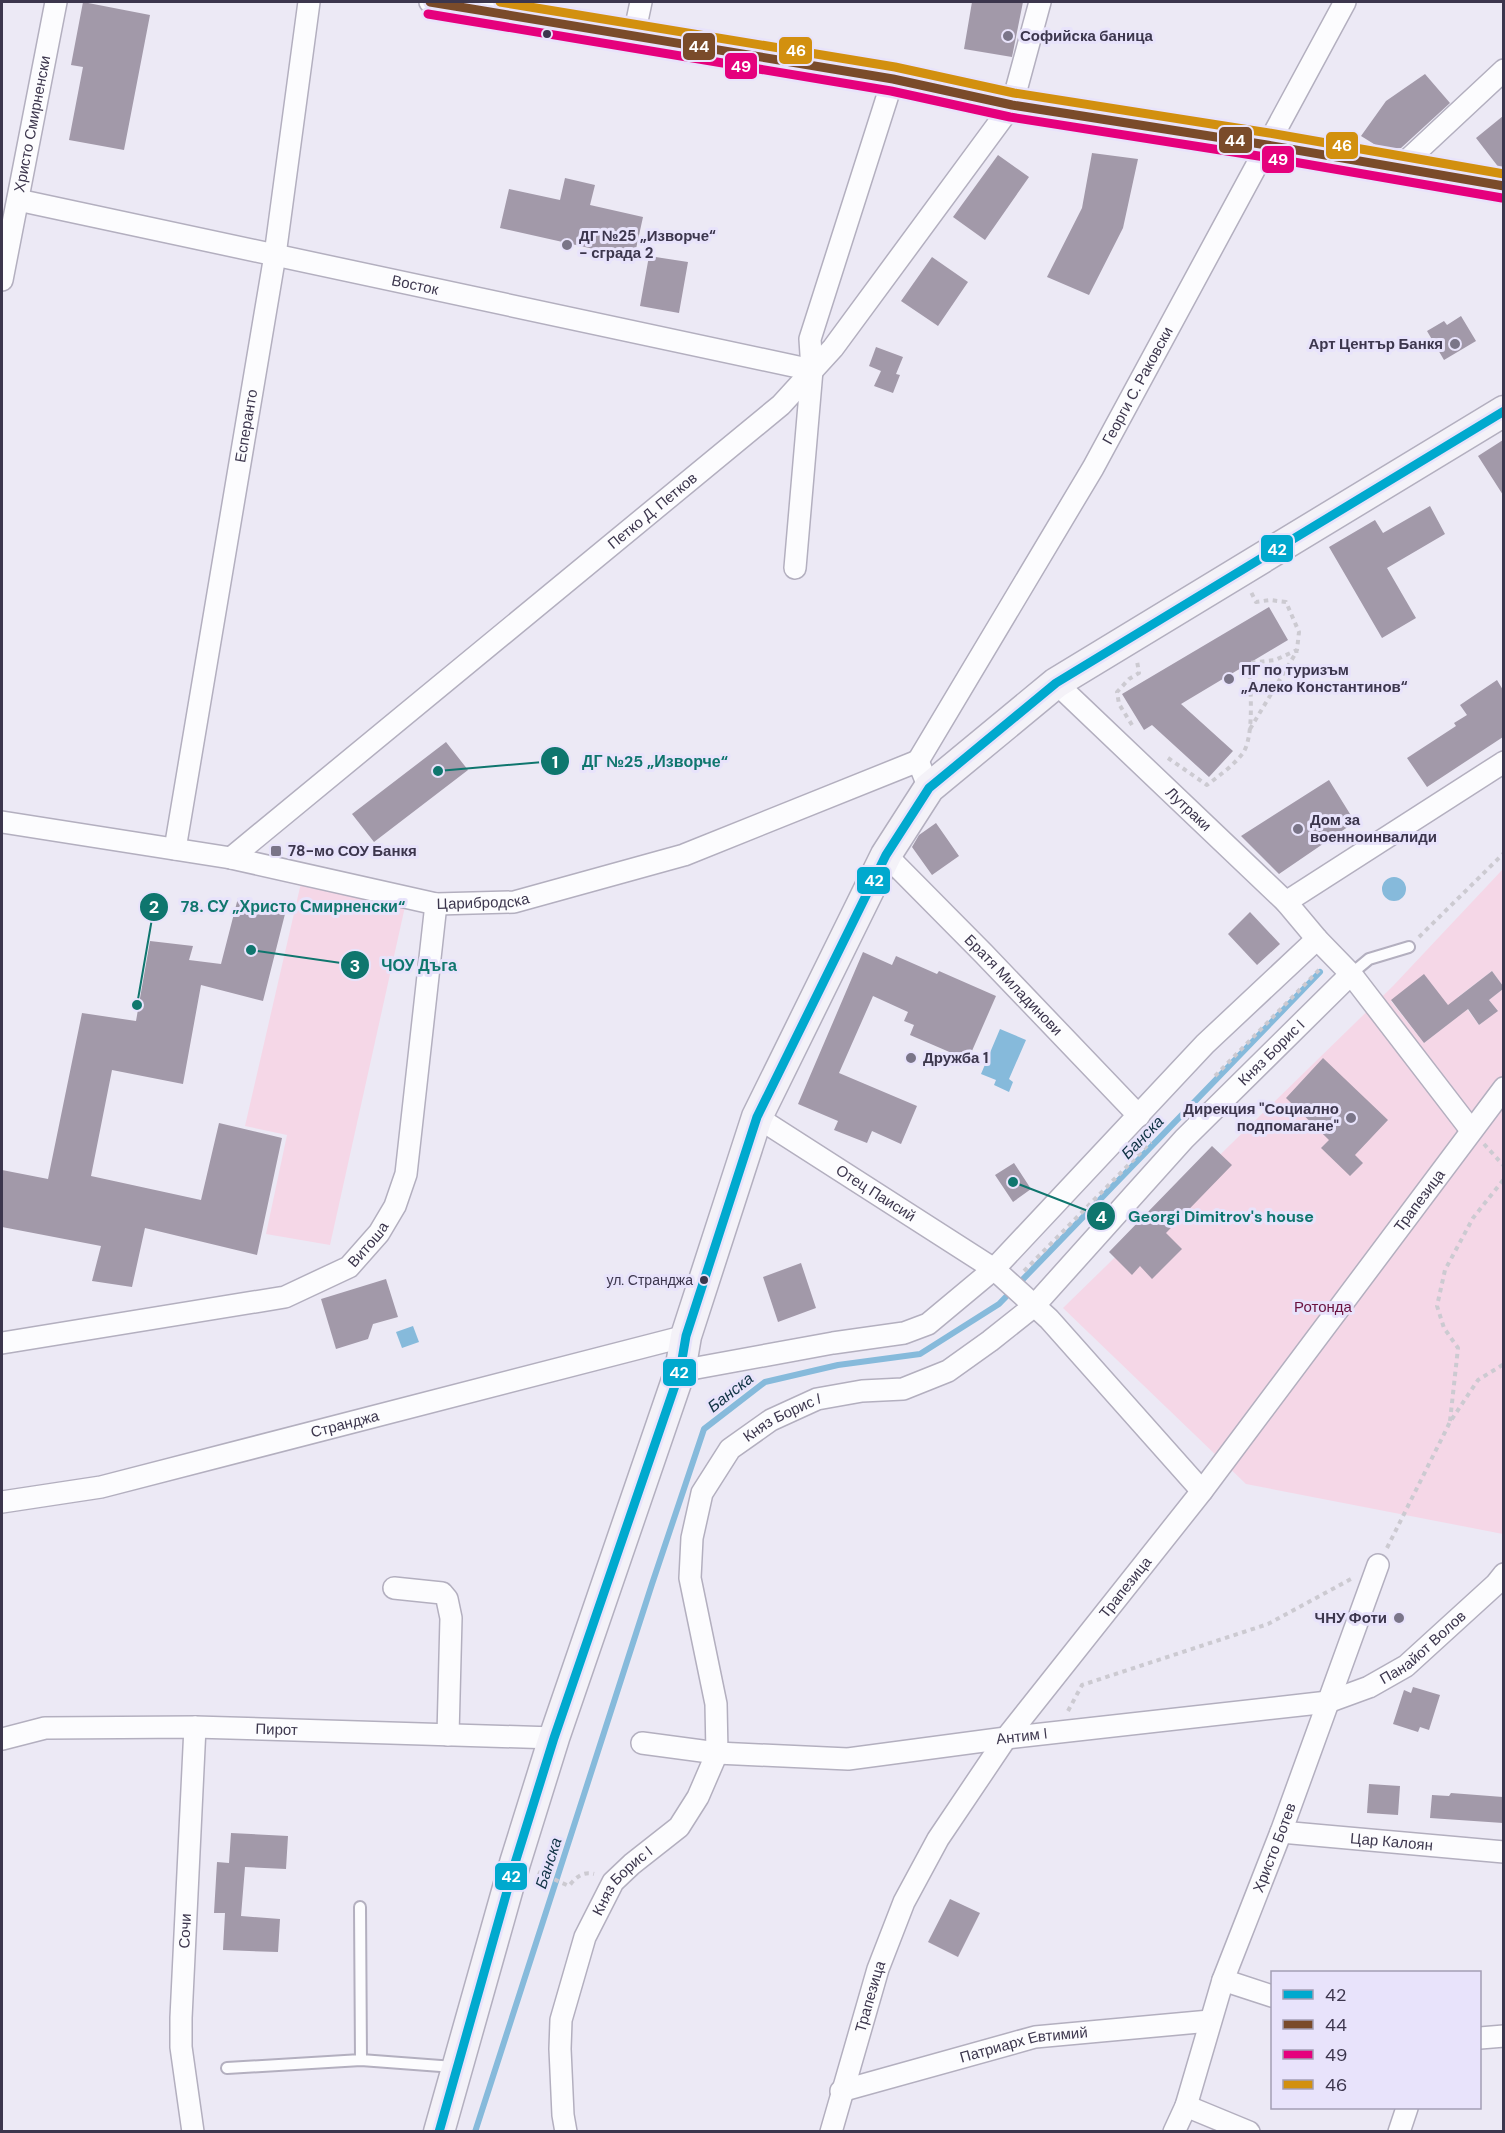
<svg xmlns="http://www.w3.org/2000/svg" width="1505" height="2133" font-family="'DM Sans',sans-serif">
  <style>
    .green { fill: #f5d7e7; fill-rule: evenodd }
    .water { fill: #86badb }
    .lines { fill: none; stroke-linecap: round; stroke-linejoin: round }
    .stream { stroke: #86badb; stroke-width: 6 }
    .building { fill: #a299a9 }
    .lane-casing { stroke: #b3afbf; stroke-width: 14 }
    .street-casing { stroke: #b3afbf; stroke-width: 24 }
    .secondary-casing { stroke: #b3afbf; stroke-width: 33 }
    .path { stroke: #cccad1; stroke-width: 4; stroke-dasharray: 4.5 4.5; stroke-linecap: butt }
    .lane { stroke: #fcfcfe; stroke-width: 10 }
    .street { stroke: #fcfcfe; stroke-width: 21 }
    .secondary { stroke: #f4f2f8; stroke-width: 30 }
    .bus-1-casing { stroke: #e8e3fb; stroke-width: 14 }
    .bus-2-casing { stroke: #e8e3fb; stroke-width: 14 }
    .bus-3-casing { stroke: #e8e3fb; stroke-width: 14 }
    .bus-4-casing { stroke: #e8e3fb; stroke-width: 14 }
    .bus-1 { stroke: #00a9ce; stroke-width: 9 }
    .bus-2 { stroke: #7a4b2a; stroke-width: 9 }
    .bus-3 { stroke: #e5007d; stroke-width: 9 }
    .bus-4 { stroke: #d2900f; stroke-width: 9 }
    .bus-dot { fill: #3c364d; stroke: #e8e3fb; stroke-width: 2 }
    .poi-dot { fill: #7a7588; stroke: #e8e3fb; stroke-width: 2 }
    .labels { text-anchor: middle; stroke-width: 6; stroke-linejoin: round; paint-order: stroke }
    .bus-label { font-size: 14px; fill: #3c364d; stroke: #e8e3fb; text-anchor: end }
    .poi-label { font-size: 15px; font-weight: bold; fill: #3c364d; stroke: #e8e3fb; text-anchor: start }
    .street-label { font-size: 15px; fill: #3c364d; stroke: #e8e3fb }
    .park-label { font-size: 15px; fill: #69113e; stroke: #e8e3fb }
    .water-label { font-size: 16px; font-style: italic; fill: #103244; stroke: #e8e3fb }
    .leader { fill: none; stroke: #0f766e; stroke-width: 2 }
    .callout-dot { fill: #0f766e; stroke: #e8e3fb; stroke-width: 2 }
    .mark-label { font-size: 18px; text-anchor: middle; font-weight: bold; fill: #fff }
    .callout-label { font-size: 16px; text-anchor: middle; font-weight: bold; fill: #0f766e; stroke: #e8e3fb; stroke-width: 6; stroke-linejoin: round; paint-order: stroke }
    .line-badge { stroke: #e8e3fb; stroke-width: 2 }
    .badge-label { font-size: 16px; text-anchor: middle; font-weight: bold; fill: #fff }
  </style>
  <rect width="100%" height="100%" fill="#ece9f5"/>
  <path class="green" d="M1503,869V986L1492,971L1458,997L1479,1025L1497,1010L1489,1000L1503,989V1534L1246,1484L1063,1308L1393,986ZM1424,975L1457,1017L1424,1043L1391,1001Z
    M301,883L406,902L330,1245L266,1234L287,1135L245,1126Z"/>
  <path class="water" d="M1382 889a12 12 0 1 1 24 0a12 12 0 1 1-24 0Z
    M1000,1029L1026,1040L1009,1079L1013,1082L1009,1092L994,1085L996,1080L981,1074Z
    M413,1326L419,1342L402,1348L396,1332Z"/>
  <g class="lines">
    <path class="stream" d="M475,2132L652,1584L704,1429L765,1382L838,1365L920,1354L999,1304L1320,972"/>
  </g>
  <path class="building" d="M83,2L150,15L124,150L69,140L83,67L71,65Z
    M972,2H1023L1012,57L964,49Z
    M1425,74L1450,103L1401,148L1382,149L1361,136L1386,101Z
    M1503,116V173L1476,138Z
    M1092,153L1138,159L1123,228L1089,295L1047,277L1082,208Z
    M998,155L1029,177L985,240L953,217Z
    M565,178L595,185L590,205L643,217L634,258L500,228L509,189L560,200Z
    M649,256L688,262L679,313L640,306Z
    M932,257L968,282L938,326L901,301Z
    M1461,316L1476,341L1444,360L1427,331L1444,321L1447,325Z
    M876,347L903,357L896,374L900,375L893,393L874,386L881,371L869,366Z
    M1503,440V495L1478,456Z
    M1430,506L1445,534L1387,568L1416,618L1382,638L1329,547L1375,520L1383,533Z
    M1269,607L1288,640L1181,704L1233,751L1209,777L1152,725L1144,730L1122,694Z
    M1497,680L1503,690V737L1427,787L1407,758L1456,726L1454,723L1467,715L1460,705Z
    M446,742L468,770L374,842L352,814Z
    M1329,780L1355,822L1279,874L1241,836Z
    M936,823L959,856L932,875L912,847L919,835Z
    M238,898L286,910L263,1001L201,985L183,1084L112,1070L91,1176L201,1200L219,1123L282,1138L257,1255L145,1228L132,1287L92,1281L101,1246L2,1227V1170L48,1179L82,1013L136,1021L150,941L193,946L189,960L221,964Z
    M1250,912L1280,944L1257,965L1228,934Z
    M863,952L892,965L896,956L937,974L939,971L996,996L968,1060L910,1035L914,1025L904,1021L908,1012L873,996L839,1073L917,1106L901,1144L872,1131L867,1143L834,1130L838,1121L798,1104Z
    M1492,971L1503,986V989L1489,1000L1498,1011L1479,1025L1468,1009L1424,1043L1391,1000L1424,974L1448,1005Z
    M1323,1058L1388,1120L1355,1155L1363,1163L1350,1176L1321,1148L1329,1140L1286,1098Z
    M1212,1146L1232,1165L1166,1233L1182,1249L1152,1279L1140,1266L1132,1275L1109,1252Z
    M1014,1163L1031,1189L1013,1202L995,1175Z
    M801,1263L816,1308L778,1322L763,1277Z
    M386,1279L398,1317L373,1324L368,1339L336,1349L321,1299Z
    M1413,1687L1440,1695L1429,1730L1420,1727L1418,1732L1393,1724L1404,1690L1411,1693Z
    M1369,1784L1400,1786L1398,1815L1367,1813Z
    M1451,1793L1503,1797V1823L1430,1818L1432,1795L1449,1796Z
    M231,1833L288,1836L286,1869L245,1867L241,1916L280,1919L278,1952L223,1950L225,1913H214L217,1862L229,1863Z
    M950,1899L980,1913L958,1957L928,1942Z"/>
  <g class="lines">
    <defs>
      <path id="lane" d="M1351,974L1369,959L1409,947
        M360,1907L361,2060
        M227,2068L361,2060L454,2067"/>
      <g id="street">
        <path d="M430,2L893,79L1012,105L1267,145L1504,186"/>
        <path d="M634,35L641,2"/>
        <path d="M1399,168L1504,70"/>
        <path id="s1" d="M18,200L812,370"/>
        <path id="s2" d="M2,280L56,2"/>
        <path d="M795,568L812,370L810,339L893,79"/>
        <path id="s3" d="M1056,683L1286,902L1317,939L1351,974L1471,1130"/>
        <path id="s4" d="M918,761L1093,468L1345,2"/>
        <path id="s5" d="M2,822L231,858L436,904L514,902L684,855L918,761L929,788"/>
        <path id="s6" d="M175,849L275,255L309,2"/>
        <path id="s7" d="M886,855L984,954L1139,1116"/>
        <path id="s8" d="M231,858L781,405L833,348L1012,105L1040,2"/>
        <path d="M1286,902L1504,762"/>
        <path id="s9" d="M757,1117L994,1269L1049,1319L1202,1491"/>
        <path id="s10" d="M2,1343L285,1297L349,1267L379,1233L395,1206L406,1174L436,904"/>
        <path d="M680,1371L833,1343L904,1333L928,1324L994,1269L1205,1044L1317,939"/>
        <path id="s11" d="M2,1502L101,1487L686,1336"/>
        <path d="M394,1588L442,1593L447,1599L451,1618L448,1735"/>
        <path id="s12" d="M2,1739L45,1728L195,1727L554,1738"/>
        <path id="s13" d="M642,1743L717,1753L848,1759L1006,1738L1328,1702L1369,1687L1406,1666L1496,1584L1504,1574"/>
        <path id="s14" d="M1281,1832L1504,1852"/>
        <path d="M1223,1980L1272,1996"/>
        <path d="M1480,2038L1504,2036"/>
        <path id="s15" d="M841,2091L1035,2037L1210,2021"/>
        <path d="M1186,2106L1249,2132"/>
        <path id="s16" d="M193,2132L181,2047V2018L195,1727"/>
        <path id="s17" d="M566,2132L563,2115L560,2049L561,2020L585,1937L613,1882L632,1864L679,1827L698,1797L717,1753L716,1704L690,1578L692,1538L702,1493L730,1449L771,1420L817,1399L862,1391L903,1389L948,1371L990,1341L1034,1306L1184,1139L1351,974"/>
        <path id="s18" d="M831,2132L878,1969L904,1902L938,1839L1006,1738L1202,1491L1504,1088"/>
        <path id="s19" d="M1174,2132L1186,2106L1223,1980L1281,1832L1378,1565"/>
        <path d="M1399,2132L1407,2108"/>
      </g>
      <path id="secondary" d="M439,2132L515,1863L554,1738L680,1371L686,1336L757,1117L886,855L929,788L1056,683L1504,411"/>
    </defs>
    <use href="#lane" class="lane-casing"/>
    <use href="#street" class="street-casing"/>
    <use href="#secondary" class="secondary-casing"/>
    <path class="path" d="M1132,725L1119,704L1117,692L1129,679L1139,673L1137,661
      M1250,729L1297,651
      M1168,758L1207,785C1220,775 1233,766 1243,753C1255,735 1250,685 1249,663L1275,660L1297,650L1299,632L1286,602L1270,600L1256,602L1251,592
      M1419,937L1504,853
      M1215,1076L1319,970
      M1484,1144L1504,1166
      M1024,1271L1151,1142
      M1450,1421L1458,1348L1444,1328L1437,1306L1445,1270L1473,1218L1504,1179
      M1387,1548L1450,1422L1478,1380L1504,1364
      M1068,1711L1082,1685L1268,1624L1351,1579
      M538,1872L569,1886C576,1877 583,1871 594,1874"/>
    <use href="#lane" class="lane"/>
    <use href="#street" class="street"/>
    <use href="#secondary" class="secondary"/>
    <defs>
      <path id="bus-1" d="M439,2132L515,1863L554,1738L680,1371L686,1336L757,1117L886,855L929,788L1056,683L1504,411"/>
      <path id="bus-2" d="M430,2L893,79L1012,105L1267,145L1504,186"/>
      <path id="bus-3" d="M428,14L891,91L1010,117L1265,157L1502,198"/>
      <path id="bus-4" d="M500,2L895,67L1014,93L1269,133L1504,174"/>
    </defs>
    <use href="#bus-1" class="bus-1-casing"/>
    <use href="#bus-2" class="bus-2-casing"/>
    <use href="#bus-3" class="bus-3-casing"/>
    <use href="#bus-4" class="bus-4-casing"/>
    <use href="#bus-1" class="bus-1"/>
    <use href="#bus-2" class="bus-2"/>
    <use href="#bus-3" class="bus-3"/>
    <use href="#bus-4" class="bus-4"/>
  </g>
  <g class="bus-dot">
    <circle cx="547" cy="34" r="5"/>
    <circle cx="704" cy="1280" r="5"/>
  </g>
  <g class="poi-dot">
    <circle cx="1008" cy="36" r="6"/>
    <circle cx="567" cy="245" r="6"/>
    <circle cx="1455" cy="344" r="6"/>
    <circle cx="1229" cy="679" r="6"/>
    <circle cx="1298" cy="829" r="6"/>
    <rect x="270" y="845" width="12" height="12" rx="3"/>
    <circle cx="911" cy="1058" r="6"/>
    <circle cx="1351" cy="1118" r="6"/>
    <circle cx="1399" cy="1618" r="6"/>
  </g>
  <g class="labels">
    <g class="bus-label">
      <text x="693" y="1285">ул. Странджа</text>
    </g>
    <g class="poi-label">
      <text x="1020" y="41">Софийска баница</text>
      <text x="579" y="241">ДГ №25 „Изворче“<tspan x="579" dy="17">- сграда 2</tspan></text>
      <text x="1443" y="349" text-anchor="end">Арт Център Банкя</text>
      <text x="1241" y="675">ПГ по туризъм<tspan x="1241" dy="17">„Алеко Константинов“</tspan></text>
      <text x="1310" y="825">Дом за<tspan x="1310" dy="17">военноинвалиди</tspan></text>
      <text x="288" y="856">78-мо СОУ Банкя</text>
      <text x="923" y="1063">Дружба 1</text>
      <text x="1339" y="1114" text-anchor="end">Дирекция "Социално<tspan x="1339" dy="17">подпомагане"</tspan></text>
      <text x="1387" y="1623" text-anchor="end">ЧНУ Фоти</text>
    </g>
    <g class="street-label">
      <text dy="5" stroke="none"><textPath href="#s2" startOffset="159">Христо Смирненски</textPath></text>
      <text dy="5" stroke="none"><textPath href="#s1" startOffset="406">Восток</textPath></text>
      <text dy="5" stroke="none"><textPath href="#s4" startOffset="435">Георги С. Раковски</textPath></text>
      <text dy="5" stroke="none"><textPath href="#s6" startOffset="429">Есперанто</textPath></text>
      <text dy="5" stroke="none"><textPath href="#s8" startOffset="546">Петко Д. Петков</textPath></text>
      <text dy="5" stroke="none"><textPath href="#s3" startOffset="183">Лутраки</textPath></text>
      <text dy="5" stroke="none"><textPath href="#s5" startOffset="489">Царибродска</textPath></text>
      <text dy="5" stroke="none"><textPath href="#s7" startOffset="182">Братя Миладинови</textPath></text>
      <text dy="5" stroke="none"><textPath href="#s17" startOffset="1437">Княз Борис I</textPath></text>
      <text dy="5" stroke="none"><textPath href="#s9" startOffset="141">Отец Паисий</textPath></text>
      <text dy="5" stroke="none"><textPath href="#s18" startOffset="1113">Трапезица</textPath></text>
      <text dy="5" stroke="none"><textPath href="#s10" startOffset="387">Витоша</textPath></text>
      <text dy="5" stroke="none"><textPath href="#s17" startOffset="807">Княз Борис I</textPath></text>
      <text dy="5" stroke="none"><textPath href="#s11" startOffset="352">Странджа</textPath></text>
      <text dy="5" stroke="none"><textPath href="#s18" startOffset="627">Трапезица</textPath></text>
      <text dy="5" stroke="none"><textPath href="#s13" startOffset="801">Панайот Волов</textPath></text>
      <text dy="5" stroke="none"><textPath href="#s12" startOffset="276">Пирот</textPath></text>
      <text dy="5" stroke="none"><textPath href="#s13" startOffset="382">Антим I</textPath></text>
      <text dy="5" stroke="none"><textPath href="#s14" startOffset="111">Цар Калоян</textPath></text>
      <text dy="5" stroke="none"><textPath href="#s19" startOffset="302">Христо Ботев</textPath></text>
      <text dy="5" stroke="none"><textPath href="#s17" startOffset="267">Княз Борис I</textPath></text>
      <text dy="5" stroke="none"><textPath href="#s16" startOffset="202">Сочи</textPath></text>
      <text dy="5" stroke="none"><textPath href="#s18" startOffset="141">Трапезица</textPath></text>
      <text dy="5" stroke="none"><textPath href="#s15" startOffset="189">Патриарх Евтимий</textPath></text>
    </g>
    <g class="park-label">
      <text x="1323" y="1312">Ротонда</text>
    </g>
    <g class="water-label">
      <text transform="translate(1142 1137) rotate(-46)" y="6">Банска</text>
      <text transform="translate(730 1392) rotate(-38)" y="6">Банска</text>
      <text transform="translate(548 1863) rotate(-72)" y="6">Банска</text>
    </g>
  </g>
  <path class="leader" d="M438 771L555 761M137 1005L154 907M251 950L355 965M1013 1182L1101 1216"/>
  <g class="callout-dot">
    <circle cx="438" cy="771" r="6"/>
    <circle cx="137" cy="1005" r="6"/>
    <circle cx="251" cy="950" r="6"/>
    <circle cx="1013" cy="1182" r="6"/>
    <circle cx="555" cy="761" r="15"/>
    <circle cx="154" cy="907" r="15"/>
    <circle cx="355" cy="965" r="15"/>
    <circle cx="1101" cy="1216" r="15"/>
  </g>
  <g class="mark-label">
    <text x="555" y="768">1</text>
    <text x="154" y="913">2</text>
    <text x="355" y="972">3</text>
    <text x="1101" y="1223">4</text>
  </g>
  <g class="callout-label">
    <text x="655" y="767">ДГ №25 „Изворче“</text>
    <text x="293" y="912">78. СУ „Христо Смирненски“</text>
    <text x="419" y="971">ЧОУ Дъга</text>
    <text x="1221" y="1222">Georgi Dimitrov's house</text>
  </g>
  <g class="line-badge">
    <rect x="682" y="32" width="34" height="29" rx="6" fill="#7a4b2a"/>
    <rect x="778" y="36" width="35" height="29" rx="6" fill="#d2900f"/>
    <rect x="724" y="52" width="34" height="28" rx="6" fill="#e5007d"/>
    <rect x="1218" y="126" width="35" height="28" rx="6" fill="#7a4b2a"/>
    <rect x="1325" y="131" width="34" height="29" rx="6" fill="#d2900f"/>
    <rect x="1261" y="145" width="34" height="29" rx="6" fill="#e5007d"/>
    <rect x="1260" y="534" width="34" height="29" rx="6" fill="#00a9ce"/>
    <rect x="856" y="866" width="35" height="29" rx="6" fill="#00a9ce"/>
    <rect x="662" y="1358" width="35" height="29" rx="6" fill="#00a9ce"/>
    <rect x="494" y="1862" width="34" height="29" rx="6" fill="#00a9ce"/>
  </g>
  <g class="badge-label">
    <text x="699" y="52">44</text>
    <text x="796" y="56">46</text>
    <text x="741" y="72">49</text>
    <text x="1235" y="146">44</text>
    <text x="1342" y="151">46</text>
    <text x="1278" y="165">49</text>
    <text x="1277" y="555">42</text>
    <text x="874" y="886">42</text>
    <text x="679" y="1378">42</text>
    <text x="511" y="1882">42</text>
  </g>
  <rect width="1505" height="2133" fill="none" stroke="#3c364d" stroke-width="6"/>
  <rect x="1271" y="1971" width="210" height="138" fill="#e8e3fb" stroke="#a39eb5" stroke-width="1.5"/>
  <rect x="1283" y="1990" width="30" height="9" fill="#00a9ce" stroke="#a39eb5" stroke-width="1.5"/>
  <text x="1325" y="2001" font-size="18" fill="#3c364d">42</text>
  <rect x="1283" y="2020" width="30" height="9" fill="#7a4b2a" stroke="#a39eb5" stroke-width="1.5"/>
  <text x="1325" y="2031" font-size="18" fill="#3c364d">44</text>
  <rect x="1283" y="2050" width="30" height="9" fill="#e5007d" stroke="#a39eb5" stroke-width="1.5"/>
  <text x="1325" y="2061" font-size="18" fill="#3c364d">49</text>
  <rect x="1283" y="2080" width="30" height="9" fill="#d2900f" stroke="#a39eb5" stroke-width="1.5"/>
  <text x="1325" y="2091" font-size="18" fill="#3c364d">46</text>
</svg>
